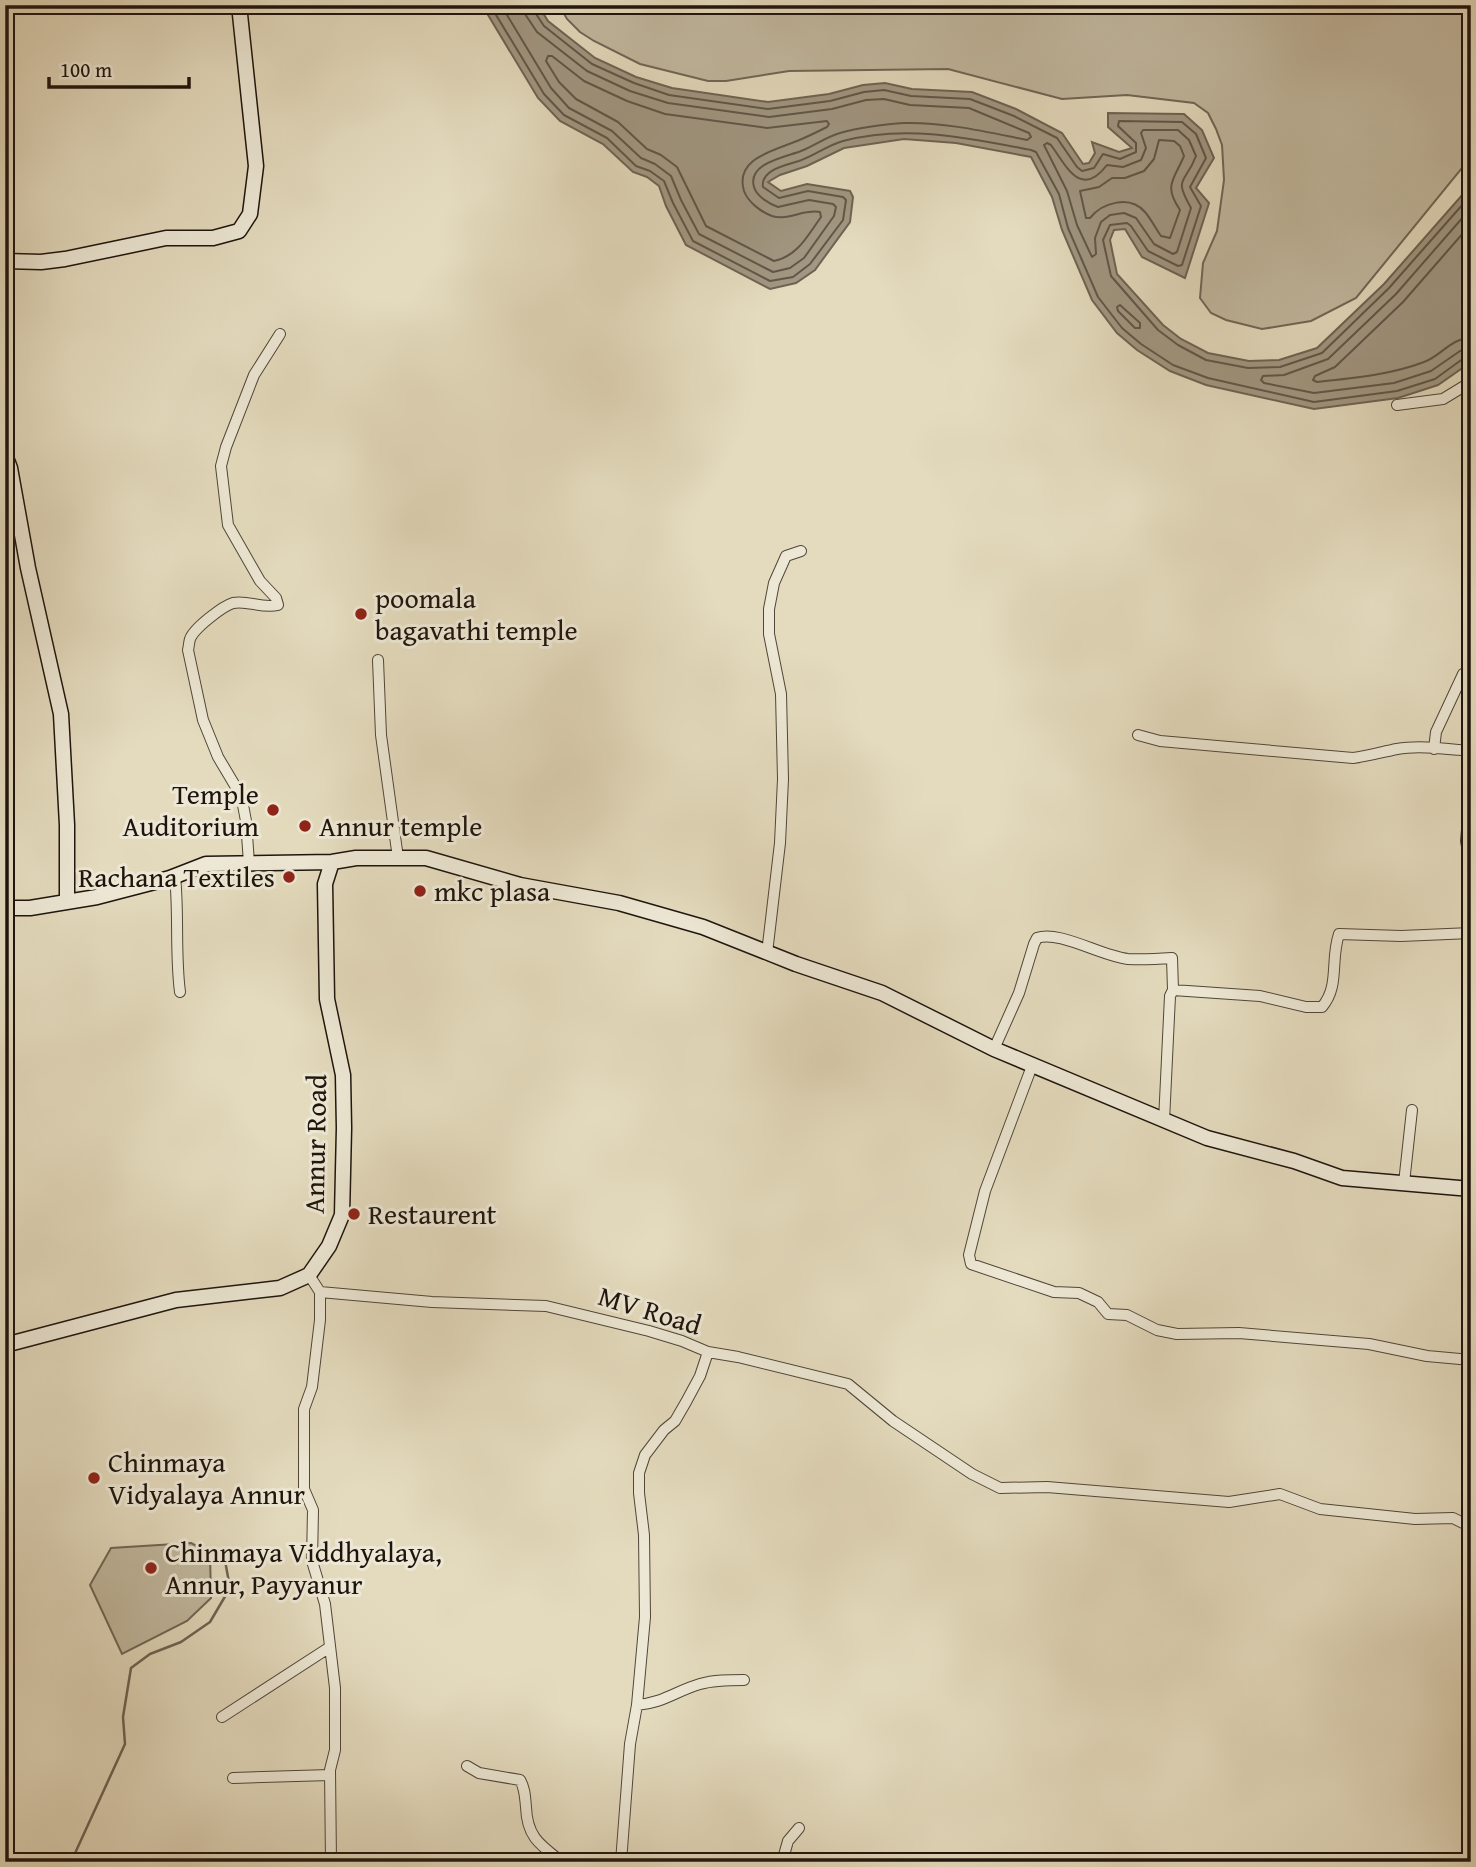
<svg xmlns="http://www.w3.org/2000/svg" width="1476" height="1867" font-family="'Gentium Book Plus',serif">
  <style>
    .green { fill: #c2b9a0; stroke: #706656; stroke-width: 2 }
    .water { fill: #a19782; stroke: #6d6353; stroke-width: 2 }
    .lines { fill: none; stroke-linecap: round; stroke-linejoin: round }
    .shore { stroke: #605648; stroke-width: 2 }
    .stream { stroke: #6d6353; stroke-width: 2.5 }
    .street-casing { stroke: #504639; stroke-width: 12 }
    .secondary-casing { stroke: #1e140d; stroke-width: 17 }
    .street { stroke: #ede8d5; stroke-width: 10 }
    .secondary { stroke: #ede8d5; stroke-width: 14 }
    .poi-dot { fill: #8f2418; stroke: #ede8d5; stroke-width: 2.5 }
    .labels { text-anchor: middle; stroke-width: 6; stroke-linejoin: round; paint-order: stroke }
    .poi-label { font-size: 28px; fill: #1e140d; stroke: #ede8d5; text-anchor: start }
    .street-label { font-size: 28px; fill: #1e140d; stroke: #ede8d5 }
  </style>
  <rect width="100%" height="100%" fill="#e4dbbe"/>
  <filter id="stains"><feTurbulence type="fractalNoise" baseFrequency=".00286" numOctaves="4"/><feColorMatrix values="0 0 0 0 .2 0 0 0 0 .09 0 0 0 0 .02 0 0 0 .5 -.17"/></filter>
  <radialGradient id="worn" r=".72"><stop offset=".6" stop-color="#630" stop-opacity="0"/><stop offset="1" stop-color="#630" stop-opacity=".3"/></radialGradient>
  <path class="green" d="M559,5H1471V157L1356,298L1311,321L1262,329L1226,320L1211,313L1200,298L1203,263L1217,231L1224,180L1223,162L1222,145L1216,129L1208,113L1194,103L1127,95L1062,99L948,69L789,71L726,81H708L640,64L594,41L580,32L567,19Z
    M191,1543L210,1553L211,1598L187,1621L122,1654L90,1585L111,1548Z"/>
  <path class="water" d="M482,5H538L548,21L595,58L636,77L672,88L768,102L829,94L863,85L885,83L912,89L972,92L1016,109L1062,133L1083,164L1089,163L1095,153L1092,142L1119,152L1132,148L1108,127V113L1184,114L1202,130L1214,158L1196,188L1209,203L1185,278L1142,257L1125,229L1114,230L1110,240L1117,274L1163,325L1181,339L1208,353L1249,361L1279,360L1317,348L1384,284L1471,185V362L1438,385L1398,398L1314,409L1206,385L1170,371L1137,350L1117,333L1092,300L1062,230L1052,197L1031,157L956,143L904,139L844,148L807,166L780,175L768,182L781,191L807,184L850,191L853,197L850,222L815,270L796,283L770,289L686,245L666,206L659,186L647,177L633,172L603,144L560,121L538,98Z"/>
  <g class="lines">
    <path class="shore" d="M490,5L544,94L564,115L607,138L636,166L650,171L664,181L673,203L693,241L770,281L793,277L810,264L843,220L846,200L843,197L808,191L779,198L763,187C760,170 786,165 799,161C814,156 828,145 843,141C906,124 969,138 1031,150L1036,152L1059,194L1068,228L1098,297L1122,328L1141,344L1173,365L1208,378L1314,402L1397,391L1435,379L1464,358L1471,357
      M501,5L551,88L569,108L612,131L641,158L655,164L671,176L681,200L699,234L773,272L790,268L804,258L834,216L836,207L833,204L809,200L778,207C770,204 757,197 754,187C747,163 786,157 801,151C814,146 826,137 840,133C857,128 886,124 904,123C945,122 987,132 1027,140L1031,137L1029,133L969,108L910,105L884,99L866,100L832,109L769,117L668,103L630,91L587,71L537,32L525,14L524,5
      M533,5L534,11L544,26L592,64L634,83L669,95L768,109L830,101L864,92L884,90L911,96L970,99L1014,116L1057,138L1077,167L1082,171L1094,168L1103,154L1120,159L1136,152V143L1118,126L1119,121L1182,122L1196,134L1206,158L1190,187L1201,206L1182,265L1178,266L1148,251L1131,226L1127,223L1110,225L1103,240L1111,276L1158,330L1178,345L1206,360L1248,368L1280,367L1322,353L1389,288L1471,195
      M548,56H552L584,81L627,101L665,114L767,128L827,121L829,124L827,127C817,132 807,137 797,141C776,150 734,158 744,191C748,202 761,212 772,216C788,221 803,209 820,212L821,217C808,235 798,256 774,261L706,226L677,167L661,155L647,149L618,122L576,99L559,82L546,61Z
      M1143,130H1178L1189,140L1196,156C1185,185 1173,176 1191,208L1177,252L1173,254L1154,244L1136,218L1124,213L1110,215L1101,222L1095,238L1096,254L1092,257L1077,225L1067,191L1044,145L1047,143L1051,145C1067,167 1081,199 1107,165L1123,167L1141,160L1146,148L1141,133Z
      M1159,140L1174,141L1180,146L1184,156C1174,180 1163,185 1180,210L1170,238L1161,236C1156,229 1151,219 1145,212C1130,195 1103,202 1090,218H1086L1080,191L1099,187L1112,178H1125L1144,171L1154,159Z
      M1471,208L1396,294L1328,359L1284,375L1263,376L1261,380L1264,383L1314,393L1394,383L1431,371L1460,351L1471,348
      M1471,224L1403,302L1335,367L1315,376L1313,380L1317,382C1353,378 1390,375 1424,362C1441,356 1451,338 1471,338
      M1120,305L1140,323V328H1135L1118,311L1117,307Z"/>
    <path class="stream" d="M71,1862L125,1744L123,1717L131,1668L150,1654L181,1642L210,1622L230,1588L224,1555"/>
    <defs>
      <path id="street" d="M1397,405L1443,399L1471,382
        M378,660L381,735L398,858
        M1138,735L1160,741L1353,758C1368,756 1382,752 1397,749C1419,745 1447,749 1470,751L1471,760
        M1434,749L1436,732L1463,674
        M1471,784L1466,841L1471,867
        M249,863L246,821L243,805L237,789L218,757L203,720L188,650C189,646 189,642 190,639C194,628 223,606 233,603C248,600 262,609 278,605L276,598L260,581L228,525L221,466L226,447L254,375L280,334
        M175,876C179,915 175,954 180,992
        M767,953L780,843L783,779L781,694L769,634V609L774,583L786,556L801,551
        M994,1049L1019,993L1034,944L1037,938C1059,930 1101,956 1128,959C1142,960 1158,959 1172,958L1173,990
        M1032,1066L985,1191L969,1255L971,1264L1054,1292L1079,1293L1098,1302L1108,1314L1127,1315L1157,1330L1177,1334L1239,1333L1309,1339L1369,1344L1427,1356L1471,1360
        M1164,1121L1170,996L1173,990L1260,996L1306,1007H1322C1340,986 1330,960 1339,934L1401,936L1471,933
        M1404,1183L1412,1110
        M309,1275L320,1292L432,1302L546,1306L649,1331L682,1341L708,1352L700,1376L686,1402L675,1421L664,1430L645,1455L639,1473V1493L644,1535L645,1617L637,1705L630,1744L621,1862
        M320,1292V1320L312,1387L304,1409V1489L313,1510L312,1561L325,1604L335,1688V1750L330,1770L331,1862
        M708,1352L738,1357L848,1384L893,1421L972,1474L1000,1488L1047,1487L1229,1502L1280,1494L1320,1509L1415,1519L1453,1518L1471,1527
        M637,1705C663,1703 676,1691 700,1684C714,1680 729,1680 744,1680
        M222,1717L330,1647
        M467,1766L479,1773L520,1780C525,1788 525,1797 526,1807C527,1837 540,1845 562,1862
        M233,1778L330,1775
        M782,1862L788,1841L799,1828"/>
      <path id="secondary" d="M5,261L41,262L65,259L166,238H213L239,231L250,214L256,166L239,5
        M5,455L10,468L28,568L61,714L67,825V901
        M5,908H30L97,897L170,878L206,864L332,862L356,858H426L520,885L619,903L703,927L796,964L882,993L994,1049L1207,1138L1294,1161L1342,1178L1471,1189
        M5,1345L176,1300L280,1288L309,1275L329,1246L342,1215L344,1128L343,1075L327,999L325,884L332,862"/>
    </defs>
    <use href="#street" class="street-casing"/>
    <use href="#secondary" class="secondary-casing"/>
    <use href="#street" class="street"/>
    <use href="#secondary" class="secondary"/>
  </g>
  <g class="poi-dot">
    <circle cx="361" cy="614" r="7"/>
    <circle cx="273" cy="810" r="7"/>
    <circle cx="305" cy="826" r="7"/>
    <circle cx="289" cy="877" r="7"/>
    <circle cx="420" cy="891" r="7"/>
    <circle cx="354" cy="1214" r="7"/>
    <circle cx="94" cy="1478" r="7"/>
    <circle cx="151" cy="1568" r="7"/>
  </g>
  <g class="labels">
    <g class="poi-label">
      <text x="375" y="608">poomala<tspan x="375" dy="32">bagavathi temple</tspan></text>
      <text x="259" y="804" text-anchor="end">Temple<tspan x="259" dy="32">Auditorium</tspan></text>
      <text x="319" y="836">Annur temple</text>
      <text x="275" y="887" text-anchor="end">Rachana Textiles</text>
      <text x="434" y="901">mkc plasa</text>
      <text x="368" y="1224">Restaurent</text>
      <text x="108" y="1472">Chinmaya<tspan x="108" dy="32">Vidyalaya Annur</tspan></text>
      <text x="165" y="1562">Chinmaya Viddhyalaya,<tspan x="165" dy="32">Annur, Payyanur</tspan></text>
    </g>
    <g class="street-label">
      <text transform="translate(315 1144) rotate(-89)" y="10">Annur Road</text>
      <text transform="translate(650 1310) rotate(17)" y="10">MV Road</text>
    </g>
  </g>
  <rect width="1476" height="1867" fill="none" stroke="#e4dbbe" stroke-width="28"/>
  <rect x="7" y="7" width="1462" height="1853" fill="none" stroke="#1e140d" stroke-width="3.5"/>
  <rect x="14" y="14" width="1448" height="1839" fill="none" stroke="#1e140d" stroke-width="2"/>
  <path d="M49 77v10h140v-10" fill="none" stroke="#1e140d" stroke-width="3.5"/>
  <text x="60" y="77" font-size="21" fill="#1e140d" stroke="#ede8d5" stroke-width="5" paint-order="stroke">100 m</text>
  <rect width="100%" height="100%" filter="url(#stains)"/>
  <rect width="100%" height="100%" fill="url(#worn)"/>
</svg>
